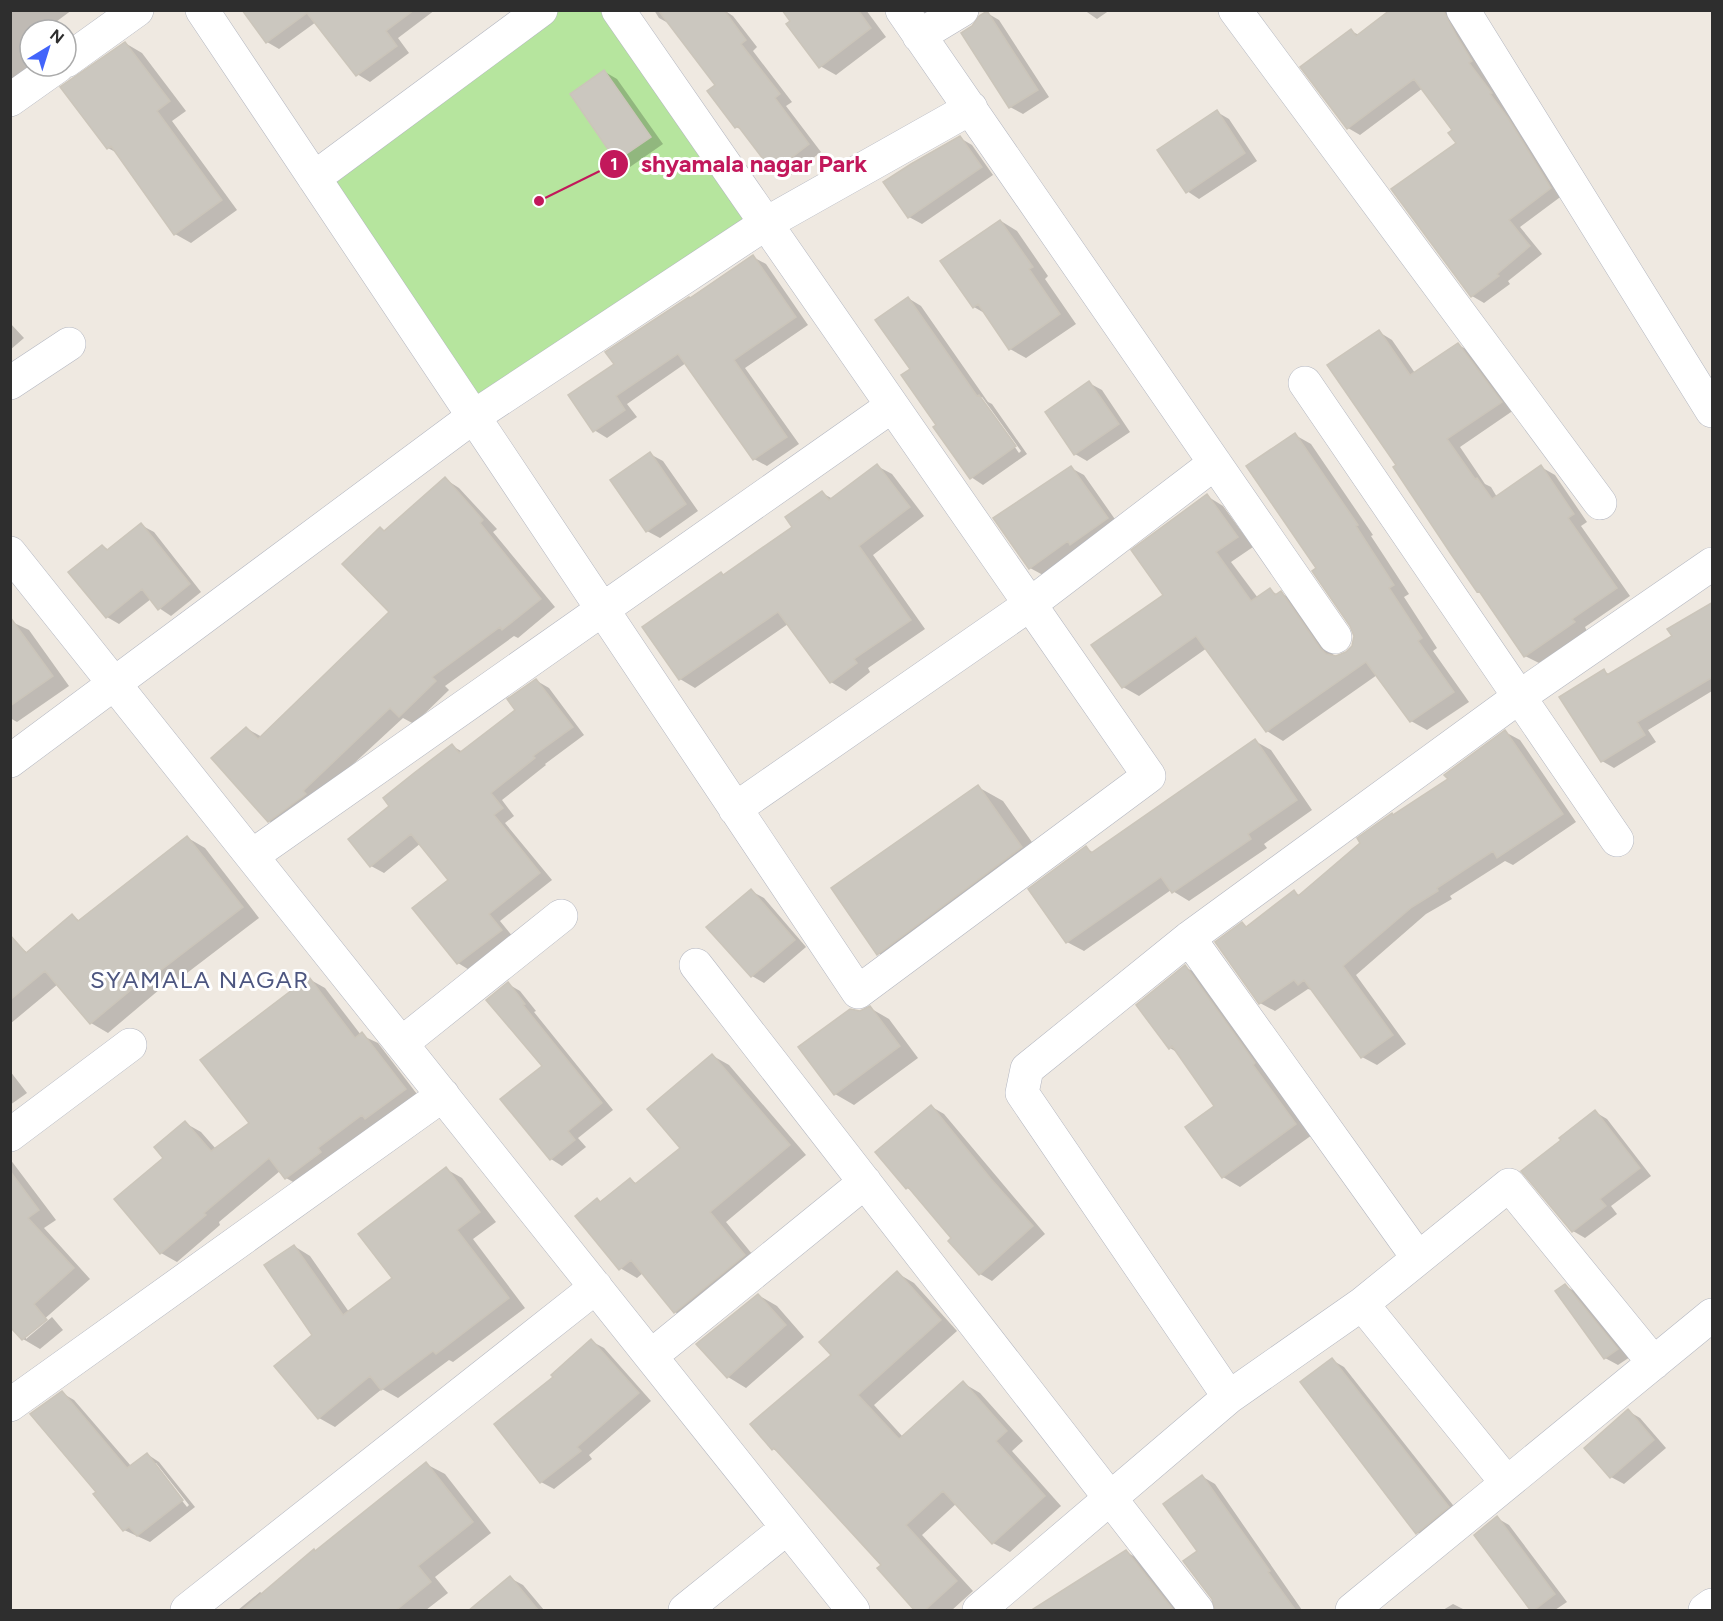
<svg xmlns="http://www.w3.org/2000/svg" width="1723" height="1621" font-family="Figtree,sans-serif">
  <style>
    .green { fill: #b6e59e }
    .shadow { fill: #0003; fill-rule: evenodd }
    .building { fill: #cbc7bf; stroke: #cbc5ba; stroke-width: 1.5 }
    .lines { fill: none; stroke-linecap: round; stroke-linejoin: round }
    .minor-casing { stroke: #b4b7c1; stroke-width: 34 }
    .minor { stroke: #fff; stroke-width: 33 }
    .labels { text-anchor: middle; stroke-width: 6; stroke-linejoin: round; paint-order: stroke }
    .neighbourhood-label { font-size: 24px; letter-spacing: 1.5px; fill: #4d5680; stroke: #fff }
    .leader { fill: none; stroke: #c2185b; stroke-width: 2 }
    .callout-dot { fill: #c2185b; stroke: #fff; stroke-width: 2 }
    .mark-label { font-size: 18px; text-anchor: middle; font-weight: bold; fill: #fff }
    .callout-label { font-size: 24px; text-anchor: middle; font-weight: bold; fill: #c2185b; stroke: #fff; stroke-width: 6; stroke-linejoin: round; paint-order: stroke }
  </style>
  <rect width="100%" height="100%" fill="#efe9e1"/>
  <path class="green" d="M541,11H618L765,224L473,417L314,178Z"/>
  <path class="shadow" d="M10,10H72L45,30H30V66L10,85Z
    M243,10H435L398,38L409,53L370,82L357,74L316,22L279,49L267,42Z
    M654,10H724L733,16L757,47L753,51L792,102L786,106L821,152L787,178L774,171L744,131L736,127L717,86L670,24L659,18Z
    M784,10H866L886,37L836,75L820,66Z
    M1084,10H1110L1097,19Z
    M1392,10H1458L1484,68L1481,71L1503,101L1563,195L1520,227L1542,254L1508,281L1510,284L1484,303L1472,296L1458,143L1454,130L1423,88L1360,135L1348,128L1351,31L1359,35Z
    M987,13L999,20L1049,97L1023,114L1010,107L973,27Z
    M125,43L142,53L186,111L172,121L237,210L191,243L175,234L117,153L108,148Z
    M605,72L617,79L663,144L630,167L617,160Z
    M1217,112L1229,119L1257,161L1199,199L1187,191Z
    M960,138L972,145L993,175L922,224L909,217Z
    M1001,221L1017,231L1048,276L1045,279L1076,324L1026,358L1010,349L986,314L974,307Z
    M753,257L766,264L808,325L745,368L799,444L767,466L754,459L686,363L627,404L637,417L607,438L594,430L616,365L690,300Z
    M908,298L921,306L988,402L992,404L1027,454L983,485L971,477L938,426L913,369ZM979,397H982L1021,451L1019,453Z
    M10,323L24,338L10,350Z
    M1379,332L1392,340L1415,373L1458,345L1472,352L1514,410L1460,447L1485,484L1491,487L1497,497L1541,467L1555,475L1587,522L1581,526L1630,596L1585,627L1587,631L1539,663L1525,656L1483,594L1478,591L1398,465Z
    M1089,383L1102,390L1130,432L1087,461L1075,454Z
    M1295,435L1311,444L1373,535L1371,536L1409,594L1404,597L1437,648L1433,651L1469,702L1427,730L1411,721L1377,675L1283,741L1267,731L1207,648L1139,696L1123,687L1165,595L1207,496L1223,506L1253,547L1231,562L1258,598L1270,590L1278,595L1281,593L1297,602L1335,657L1347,653L1353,646L1355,636L1352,626L1318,569Z
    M650,454L663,461L698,511L660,538L647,531Z
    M877,466L892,474L924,516L873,555L925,629L868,668L870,672L846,691L831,682L788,624L695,688L680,679L721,574L724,576L794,528L822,493L833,499Z
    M1071,468L1084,475L1119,525L1043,575L1030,568Z
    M445,479L459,488L497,529L493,532L555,607L518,638L514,636L445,686L449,690L414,724L403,718L283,829L269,821L246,728L262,737L391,612L385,532Z
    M141,525L154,532L201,592L171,616L159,608L151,599L119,624L107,617L102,546L109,550Z
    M1712,603V691L1648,730L1656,742L1614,768L1602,761L1604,671L1610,675L1674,636Z
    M10,621L29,630L69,686L17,722L10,718Z
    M537,681L549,688L584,735L545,764L546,765L502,800L514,816L505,823L552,880L500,921L513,937L471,971L458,963L415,908L450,880L421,843L384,873L371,866L391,807L452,746L463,752L517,710Z
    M1505,732L1520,740L1576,822L1513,865L1505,861L1450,896L1452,899L1426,914L1356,975L1406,1044L1377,1065L1362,1057L1314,991L1308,989L1275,1011L1260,1003L1242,924L1247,927L1294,892L1301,896L1394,816L1450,779Z
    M1255,741L1271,750L1312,810L1264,844L1267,848L1189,901L1171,890L1084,951L1067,942L1086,848L1094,853Z
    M978,787L1003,801L1046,862L903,968L878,953Z
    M188,838L205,848L259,918L170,986L166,984L108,1033L91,1023L58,984L10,1024V957L21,948L28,953L72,916L80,921Z
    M751,891L764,898L806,947L764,983L752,976Z
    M1185,967L1203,977L1312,1135L1240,1187L1223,1177L1216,1106L1178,1053L1170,1048Z
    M309,979L325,988L361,1035L378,1043L420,1098L302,1187L286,1178L280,1171L219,1222L220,1225L177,1262L161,1253L165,1158L185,1123L201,1132L216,1149L251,1123Z
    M508,984L520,991L536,1011L534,1012L613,1110L578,1138L586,1147L562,1166L551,1159L544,1066Z
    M870,1008L889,1019L918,1058L854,1105L835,1094L800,1048Z
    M713,1056L729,1065L806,1155L726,1222L761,1265L692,1322L675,1312L643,1273L637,1278L620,1268L597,1200L601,1203L630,1180L638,1184L682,1148Z
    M10,1071L27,1093L10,1105Z
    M932,1107L944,1114L1045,1234L992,1281L980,1274L913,1191L907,1188Z
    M1595,1112L1607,1119L1651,1176L1611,1206L1617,1214L1585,1238L1573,1231L1563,1141Z
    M10,1159L56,1220L44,1228L90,1279L26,1335V1339L52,1317L63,1330L40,1349L23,1339L10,1324Z
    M446,1169L462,1178L496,1222L473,1239L525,1308L453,1362L449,1360L398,1398L382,1389L335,1427L319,1418L314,1335L294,1246L310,1256L349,1312L394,1279Z
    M897,1273L914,1283L957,1331L874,1405L903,1437L963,1383L980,1393L1023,1441L1012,1451L1061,1506L1010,1552L993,1543L957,1503L922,1535L973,1591L952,1610H917L883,1565L782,1454L773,1449L833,1355Z
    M1565,1286L1578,1293L1630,1357L1618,1365L1605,1358Z
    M758,1295L777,1306L804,1337L746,1388L728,1377Z
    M591,1341L604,1348L651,1401L589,1455L592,1459L554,1489L541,1482L496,1425L555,1378Z
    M1332,1360L1344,1367L1460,1514L1429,1540L1417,1532Z
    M62,1393L74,1400L131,1466L147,1454L159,1462L195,1507L150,1542L124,1530L98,1492ZM152,1463H156L189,1505L187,1507Z
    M1628,1411L1640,1418L1666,1448L1624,1484L1611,1477Z
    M426,1464L445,1474L491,1533L435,1577L448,1593L426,1610H238L260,1592L263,1594Z
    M1203,1477L1215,1484L1302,1610H1227L1199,1552Z
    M1497,1518L1509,1525L1567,1602L1555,1610H1533Z
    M1126,1552L1152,1566L1186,1610H1033Z
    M510,1578L523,1585L544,1610H471Z
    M1453,1604L1465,1610H1443Z"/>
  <path class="building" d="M242,10H414L386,31L397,46L356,76L307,13L266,43Z
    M658,10H724L746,40L741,44L780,94L775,98L809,144L773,172L738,126L735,128L707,91L715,85Z
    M782,10H858L871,28L819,68L786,24L790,21Z
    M1390,10H1443L1457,37L1472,61L1469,63L1492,93L1490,94L1508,118L1551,188L1509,220L1530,246L1497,274L1499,276L1471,297L1391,189L1456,143L1448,133L1452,130L1414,79L1347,129L1300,67L1351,29L1356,36Z
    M987,11L1038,90L1009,108L961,33L972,26L979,16Z
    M125,42L170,101L157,111L222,200L174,235L111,146L107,149L60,87Z
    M604,70L651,137L616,161L570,94Z
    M1217,110L1245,153L1186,193L1157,150Z
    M960,136L982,167L908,218L883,182L911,164Z
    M1000,220L1033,267L1029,269L1060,314L1009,350L978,304L973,308L940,261Z
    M753,255L796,317L734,360L787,437L753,460L678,354L616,396L625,410L593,432L568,395L614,364L605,352L689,297L690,298Z
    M908,297L977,396L979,395L1016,446L970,479L933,427L936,425L901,375L910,369L875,320Z
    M1379,330L1410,375L1458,343L1502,402L1447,439L1475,479L1477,478L1492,499L1541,465L1574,514L1568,518L1617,588L1572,619L1575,622L1524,657L1479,591L1477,592L1451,554L1393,467L1396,465L1327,365Z
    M1089,381L1119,424L1074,455L1045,412Z
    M1295,433L1358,525L1356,526L1394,585L1389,588L1422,638L1418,641L1454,692L1410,722L1366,662L1266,732L1196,636L1122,688L1091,645L1163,595L1131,550L1207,494L1238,537L1216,552L1251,601L1270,588L1275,595L1281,591L1320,648L1326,654L1336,656L1346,652L1352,646L1354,636L1350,626L1312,571L1316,568L1246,466Z
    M650,452L686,504L646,532L610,480Z
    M877,464L910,507L859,546L911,620L854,659L857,663L830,683L778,612L679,680L642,627L721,572L723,575L792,527L785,517L822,491L829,500Z
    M1071,466L1108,518L1070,545L1068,541L1029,569L993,518Z
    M445,477L483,520L480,523L541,599L502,630L500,627L432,677L436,681L399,717L390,708L303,791L306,794L268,822L211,758L246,727L258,739L389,612L342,564L380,527L384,531Z
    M141,523L190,584L158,610L142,589L106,618L68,572L102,545L107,550Z
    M1713,602V677L1637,722L1645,735L1601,762L1559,697L1604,669L1607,675L1672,636L1667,629Z
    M10,617L53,676L10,706Z
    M536,679L573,727L533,756L535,758L491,793L503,808L494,815L540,873L489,914L502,930L457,964L412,908L448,880L411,834L370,867L348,839L389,806L383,798L414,773L452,744L459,753L515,710L507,699Z
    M1505,730L1563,814L1497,858L1493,851L1437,888L1438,891L1412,907L1343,966L1393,1035L1361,1058L1304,980L1298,985L1294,980L1259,1004L1215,942L1242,922L1246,927L1294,890L1298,896L1360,843L1357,838L1392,813L1393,815L1448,779L1444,775Z
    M1255,739L1297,800L1248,834L1251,839L1172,893L1161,877L1066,943L1028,889L1086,846L1091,853Z
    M978,785L1022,847L877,955L831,888Z
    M187,836L243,907L152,977L150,974L90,1024L45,971L10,1000V935L26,953L72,914L78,921Z
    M751,889L795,940L751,977L706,927Z
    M1185,965L1255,1063L1253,1065L1296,1124L1222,1178L1185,1127L1214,1106L1172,1046L1169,1049L1136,1005Z
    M309,977L355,1038L362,1032L406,1089L365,1119L362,1115L318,1148L321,1152L285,1179L269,1158L204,1213L206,1215L160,1254L114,1199L163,1158L154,1147L185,1121L211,1151L249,1123L200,1060Z
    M508,982L525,1004L523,1005L602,1103L568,1131L575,1140L550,1160L500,1099L542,1066L486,1000Z
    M870,1006L900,1046L834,1095L798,1047L850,1009L860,1011Z
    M712,1054L790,1145L710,1212L745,1255L674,1313L631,1260L619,1270L575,1216L597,1198L600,1202L630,1178L635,1184L680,1148L647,1109Z
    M931,1105L991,1179L1033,1226L979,1275L948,1241L951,1238L908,1187L906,1189L875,1152Z
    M1595,1110L1640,1168L1600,1199L1606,1206L1572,1232L1521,1171L1561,1140L1559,1138Z
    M446,1167L480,1212L457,1230L509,1298L436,1354L433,1351L381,1390L370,1376L318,1419L274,1366L312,1335L264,1265L294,1245L343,1315L392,1278L358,1234Z
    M10,1171L39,1210L28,1218L74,1268L34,1304L47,1320L22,1340L10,1327Z
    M897,1271L941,1320L858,1395L899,1439L963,1381L1007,1431L996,1441L1045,1496L992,1544L943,1491L906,1525L957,1581L924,1611H915L877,1568L881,1565L774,1448L772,1450L750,1424L831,1355L819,1342Z
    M1565,1284L1618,1349L1604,1359L1555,1291Z
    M758,1294L786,1325L727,1378L696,1344Z
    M591,1339L639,1393L577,1447L581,1451L540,1483L494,1424L553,1377L551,1375Z
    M1332,1358L1449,1507L1416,1534L1300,1382Z
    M62,1391L127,1468L147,1453L183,1500L137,1536L129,1527L123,1531L93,1494L96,1492L30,1414Z
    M1628,1409L1654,1440L1610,1478L1584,1448Z
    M426,1462L473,1522L418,1566L431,1582L395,1611H241L314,1549L315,1551Z
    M1202,1475L1270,1571L1268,1572L1296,1611H1215L1212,1599L1183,1561L1197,1551L1163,1504Z
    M1497,1516L1555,1594L1533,1611H1531L1474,1535Z
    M1126,1550L1174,1611H1030Z
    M510,1576L539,1611H468Z"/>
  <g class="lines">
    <defs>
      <path id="minor" d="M202,10L858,992L1149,776L618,10
        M902,10L1335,637
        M1235,10L1600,503
        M1463,10L1712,411
        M919,36L962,10
        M66,61L137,10
        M10,100L58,66
        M314,178L541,10
        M10,383L69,344
        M1305,383L1617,840
        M10,553L853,1610
        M10,761L473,417L765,224L971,108
        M735,809L1029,605L1215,463
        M253,855L892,406
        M1189,938L1418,1258
        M696,965L1197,1610
        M402,1043L561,916
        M10,1135L130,1045
        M1362,1304L1507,1483
        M651,1356L865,1182
        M1229,1397L1022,1093L1027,1069L1189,938L1519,697L1712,564
        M10,1405L443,1095
        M187,1610L596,1287
        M685,1610L787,1528
        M979,1610L1229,1397L1362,1304L1509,1185L1654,1363
        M1352,1610L1712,1315
        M1705,1610L1712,1605"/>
    </defs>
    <use href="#minor" class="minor-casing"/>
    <use href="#minor" class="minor"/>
  </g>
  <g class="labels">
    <g class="neighbourhood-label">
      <text x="200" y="988">SYAMALA NAGAR</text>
    </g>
  </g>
  <path class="leader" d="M539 201L614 164"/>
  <g class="callout-dot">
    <circle cx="539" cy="201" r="6"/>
    <circle cx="614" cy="164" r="15"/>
  </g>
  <g class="mark-label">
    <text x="614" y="170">1</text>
  </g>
  <g class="callout-label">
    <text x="754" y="172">shyamala nagar Park</text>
  </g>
  <rect width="1723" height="1621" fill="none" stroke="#2e2e2e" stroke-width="24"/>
  <g transform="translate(48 48) rotate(38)"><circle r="28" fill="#ffffff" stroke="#ababab" stroke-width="1.5"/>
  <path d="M0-4.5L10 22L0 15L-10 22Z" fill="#4264fb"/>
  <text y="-9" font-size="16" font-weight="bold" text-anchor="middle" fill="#2e2e2e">N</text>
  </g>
</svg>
